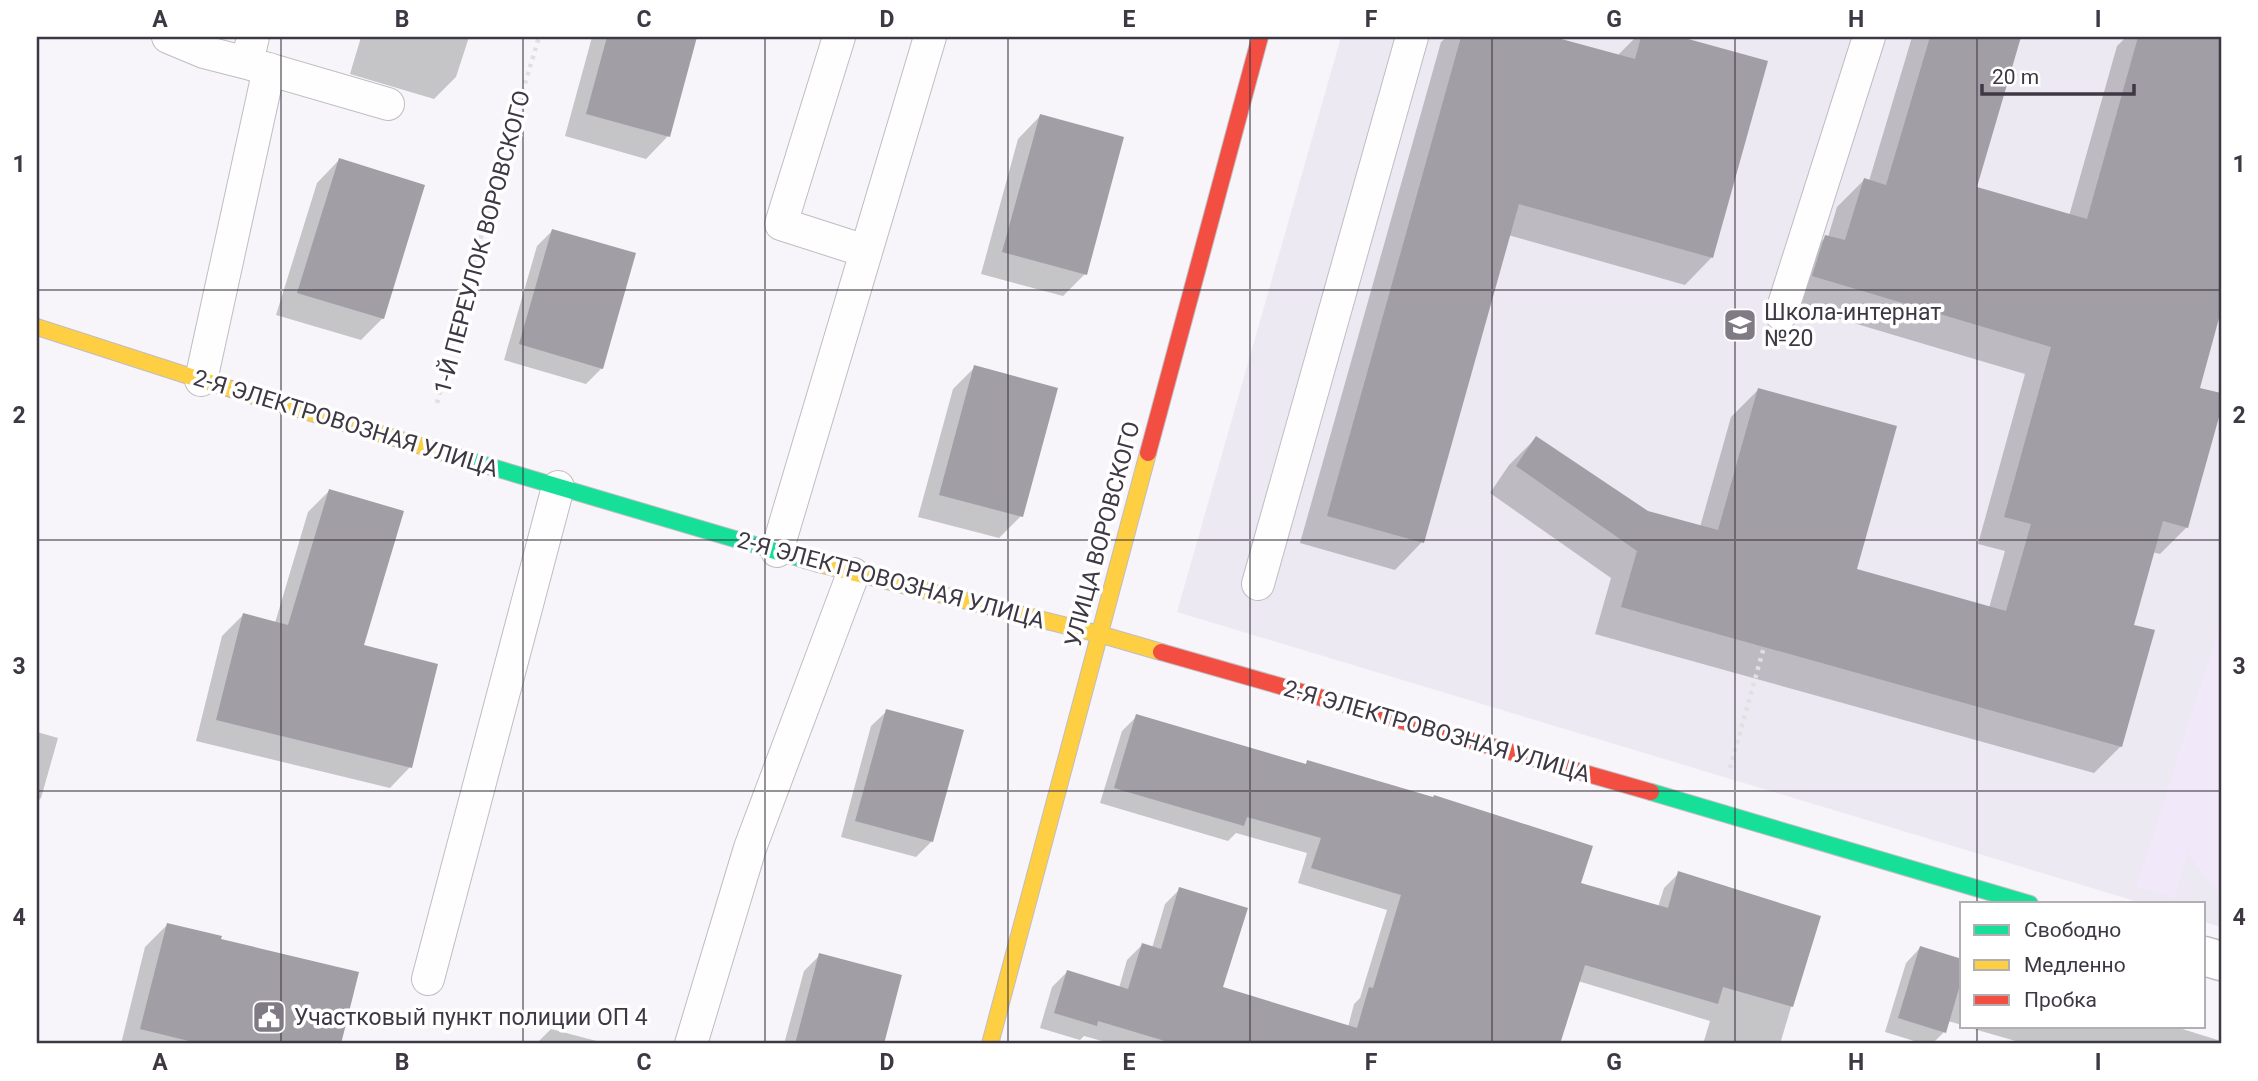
<svg xmlns="http://www.w3.org/2000/svg" width="2258" height="1081" font-family="Roboto,sans-serif">
  <style>
    .built { fill: #ede9f3 }
    .green { fill: #f1e8fa }
    .shadow { fill: #0003 }
    .building { fill: #a29ea5 }
    .lines { fill: none; stroke-linecap: round; stroke-linejoin: round }
    .lane-casing { stroke: #c0bcc4; stroke-width: 34 }
    .street-casing { stroke: #c0bcc4; stroke-width: 41 }
    .fast-casing { stroke: #c0bcc4; stroke-width: 18 }
    .slow-casing { stroke: #c0bcc4; stroke-width: 18 }
    .jam-casing { stroke: #c0bcc4; stroke-width: 18 }
    .path { stroke: #e1e0e1; stroke-width: 4.5; stroke-dasharray: 3.5 5; stroke-linecap: butt }
    .lane { stroke: #fefefe; stroke-width: 32 }
    .street { stroke: #fefefe; stroke-width: 38 }
    .fast { stroke: #16e098; stroke-width: 16 }
    .slow { stroke: #ffcf43; stroke-width: 16 }
    .jam { stroke: #f24e42; stroke-width: 16 }
    .grid { fill: none; stroke: #3e3844; stroke-width: 2; stroke-opacity: 0.55 }
    .labels { text-anchor: middle; stroke-width: 7; stroke-linejoin: round; paint-order: stroke }
    .street-label { font-size: 23px; fill: #3e3844; stroke: #fff }
    .poi-label { font-size: 23px; fill: #3e3844; stroke: #fff; text-anchor: start }
    .neatline { fill: none; stroke: #3e3844; stroke-width: 2.5 }
    .grid-label { font-size: 23px; text-anchor: middle; font-weight: bold; fill: #3e3844 }
  </style>
  <rect width="100%" height="100%" fill="#f7f5f9"/>
  <path class="built" d="M1341,37H2221V927L2204,922V904H2145L1177,612Z"/>
  <path class="green" d="M2221,623V896L2192,860L2189,851L2174,898L2137,886Z"/>
  <path class="shadow" d="M361,37H469L456,77L434,99L350,74Z
    M592,37H695L668,136L646,159L565,136Z
    M1447,37H1547L1617,56L1636,37H1674L1766,62L1712,257L1685,285L1508,235L1422,542L1395,570L1300,543L1441,42Z
    M1912,37H2019L1974,188L2069,216L2117,46L2126,37H2208L2221,40V318L2218,317L2198,389L2221,395V403L2187,527L2160,554L2152,552L2132,626L2121,746L2094,773L1595,634L1611,578L1490,493L1509,465L1536,438L1647,513L1700,527L1731,417L1758,390L1855,571L1989,608L2005,551L1978,544L2025,374L1786,303L1799,264L1826,237H1828L1837,207L1864,180L1869,181Z
    M1040,116L1085,274L1063,296L981,274L1018,139Z
    M339,160L383,318L361,340L276,315L317,183Z
    M552,231L602,368L586,384L504,360L537,246Z
    M975,367L1021,516L999,538L918,517L953,389Z
    M329,491L361,647L410,767L390,788L196,741L222,636L243,615L275,623L308,512Z
    M887,711L961,731L931,842L916,857L841,837L871,726Z
    M1137,716L1579,884L1658,907L1664,888L1679,873L1818,917L1780,1044H1703L1710,1021L1578,981L1565,1007L1554,1044H1113L1084,1036L1080,1040L1040,1028L1052,987L1067,972L1119,988L1127,960L1142,945L1152,948L1165,904L1180,889L1221,988L1348,1027L1354,1004L1360,998L1387,910L1298,883L1307,853L1236,833L1228,841L1100,803L1122,731Z
    M37,732L58,738L41,798L37,802Z
    M167,925L219,941L357,973L339,1044H121L145,947Z
    M1920,948L1962,961V1025L1948,1021L1944,1032L1932,1044H1924L1885,1032L1906,963Z
    M820,955L900,976L882,1044H784L804,971Z
    M1967,1027H2176L2221,1041V1044H2026Z
    M551,1029L608,1044H536Z"/>
  <path class="building" d="M607,37H697L670,137L586,114Z
    M1461,37H1554L1635,59L1641,37H1681L1768,61L1713,258L1519,204L1424,543L1327,516Z
    M1930,37H2021L1977,187L2087,219L2138,37H2221V311L2200,388L2221,393V410L2188,528L2163,521L2134,625L2155,630L2122,747L1621,607L1637,551L1516,466L1536,436L1648,511L1718,530L1758,388L1897,426L1857,569L2006,611L2031,524L2004,517L2051,347L1812,276L1825,235L1845,240L1864,178L1886,185Z
    M1040,114L1124,137L1087,275L1002,252Z
    M339,158L425,185L384,319L297,293Z
    M552,229L636,253L603,369L519,344Z
    M974,365L1058,388L1023,517L939,495Z
    M329,489L404,511L364,645L438,664L412,768L216,720L243,613L288,625Z
    M886,709L964,730L933,842L855,821Z
    M1136,714L1306,764L1307,760L1433,797L1434,795L1593,846L1581,883L1668,908L1678,871L1821,916L1793,1007L1723,987L1718,1004L1585,965L1560,1044H1175L1098,1021L1097,1026L1054,1013L1067,970L1128,989L1142,943L1161,949L1179,887L1248,908L1223,987L1357,1028L1369,987L1373,988L1401,895L1311,868L1321,838L1247,817L1244,826L1114,788Z
    M167,923L222,936L221,939L359,972L341,1044H201L140,1029Z
    M1920,946L1962,959V978L1946,1033L1898,1018Z
    M819,953L902,975L884,1044H795Z"/>
  <g class="lines">
    <defs>
      <path id="lane" d="M168,37L204,52L247,63L253,37
        M839,37L781,224L865,251
        M247,63L388,104
        M1781,314L1869,37
        M201,380L269,69
        M777,551L930,37
        M1258,584L1412,37
        M428,979L558,487
        M691,1044L750,848L853,574"/>
      <path id="street" d="M2204,956L2221,961"/>
      <path id="fast" d="M431,449L819,564
        M1651,792L2030,904"/>
      <path id="slow" d="M37,327L201,380L431,449
        M819,564L1099,634L1161,652
        M990,1044L1148,453"/>
      <path id="jam" d="M1148,453L1260,37
        M1161,652L1651,792"/>
    </defs>
    <use href="#lane" class="lane-casing"/>
    <use href="#street" class="street-casing"/>
    <use href="#fast" class="fast-casing"/>
    <use href="#slow" class="slow-casing"/>
    <use href="#jam" class="jam-casing"/>
    <path class="path" d="M437,403L496,180L539,37
      M1730,768L1764,647"/>
    <use href="#lane" class="lane"/>
    <use href="#street" class="street"/>
    <use href="#fast" class="fast"/>
    <use href="#slow" class="slow"/>
    <use href="#jam" class="jam"/>
  </g>
  <path class="grid" d="M281,37V1044M523,37V1044M765,37V1044M1008,37V1044M1250,37V1044M1492,37V1044M1735,37V1044M1977,37V904M37,290H2221M37,540H2221M37,791H2221M1977,1027V1044"/>
  <defs>
    <symbol id="school-square" viewBox="-11 -11 22 22"><rect x="-9" y="-9" width="18" height="18" rx="4" fill="#7f7a83" stroke="#fff"/><path d="M0-5L7-2L0 1L-7-2ZM-4 1L0 2.5L4 1V4Q0 6-4 4Z" fill="#fff"/></symbol>
    <symbol id="civic-square" viewBox="-11 -11 22 22"><rect x="-9" y="-9" width="18" height="18" rx="4" fill="#7f7a83" stroke="#fff"/><path d="M-.6-6.5H3V-4.5H.6V-3L4-1V1h2V6H-6V1h2V-1L-.6-3ZM-1.2 2.5V6h2.4V2.5Z" fill="#fff"/></symbol>
  </defs>
  <g fill-rule="evenodd">
    <use href="#school-square" x="1721" y="306" width="38" height="38"/>
    <use href="#civic-square" x="250" y="998" width="38" height="38"/>
  </g>
  <g class="labels">
    <g class="street-label">
      <text transform="translate(482 242) rotate(-75)" y="8">1-Й ПЕРЕУЛОК ВОРОВСКОГО</text>
      <text transform="translate(346 423) rotate(17)" y="8">2-Я ЭЛЕКТРОВОЗНАЯ УЛИЦА</text>
      <text transform="translate(1102 534) rotate(-75)" y="8">УЛИЦА ВОРОВСКОГО</text>
      <text transform="translate(891 580) rotate(15)" y="8">2-Я ЭЛЕКТРОВОЗНАЯ УЛИЦА</text>
      <text transform="translate(1437 731) rotate(16)" y="8">2-Я ЭЛЕКТРОВОЗНАЯ УЛИЦА</text>
    </g>
    <g class="poi-label">
      <text x="1764" y="320">Школа-интернат<tspan x="1764" dy="26">№20</tspan></text>
      <text x="294" y="1025">Участковый пункт полиции ОП 4</text>
    </g>
  </g>
  <rect width="2258" height="1081" fill="none" stroke="#ffffff" stroke-width="77"/>
  <rect x="1960" y="902" width="245" height="126" fill="#ffffff" stroke="#b2afb4" stroke-width="2"/>
  <rect x="1974" y="925" width="35" height="10" fill="#16e098" stroke="#b2afb4" stroke-width="2"/>
  <text x="2024" y="937" font-size="21" fill="#3e3844">Свободно</text>
  <rect x="1974" y="960" width="35" height="10" fill="#ffcf43" stroke="#b2afb4" stroke-width="2"/>
  <text x="2024" y="972" font-size="21" fill="#3e3844">Медленно</text>
  <rect x="1974" y="995" width="35" height="10" fill="#f24e42" stroke="#b2afb4" stroke-width="2"/>
  <text x="2024" y="1007" font-size="21" fill="#3e3844">Пробка</text>
  <path d="M1982 84v10h152v-10" fill="none" stroke="#3e3844" stroke-width="3.5"/>
  <text x="1992" y="84" font-size="21" fill="#3e3844" stroke="#ffffff" stroke-width="5" paint-order="stroke">20 m</text>
  <rect x="38" y="38" width="2182" height="1004" class="neatline"/>
  <g class="grid-label">
    <text x="160" y="27">A</text>
    <text x="402" y="27">B</text>
    <text x="644" y="27">C</text>
    <text x="887" y="27">D</text>
    <text x="1129" y="27">E</text>
    <text x="1371" y="27">F</text>
    <text x="1614" y="27">G</text>
    <text x="1856" y="27">H</text>
    <text x="2098" y="27">I</text>
    <text x="19" y="172">1</text>
    <text x="2239" y="172">1</text>
    <text x="19" y="423">2</text>
    <text x="2239" y="423">2</text>
    <text x="19" y="674">3</text>
    <text x="2239" y="674">3</text>
    <text x="19" y="925">4</text>
    <text x="2239" y="925">4</text>
    <text x="160" y="1070">A</text>
    <text x="402" y="1070">B</text>
    <text x="644" y="1070">C</text>
    <text x="887" y="1070">D</text>
    <text x="1129" y="1070">E</text>
    <text x="1371" y="1070">F</text>
    <text x="1614" y="1070">G</text>
    <text x="1856" y="1070">H</text>
    <text x="2098" y="1070">I</text>
  </g>
</svg>
